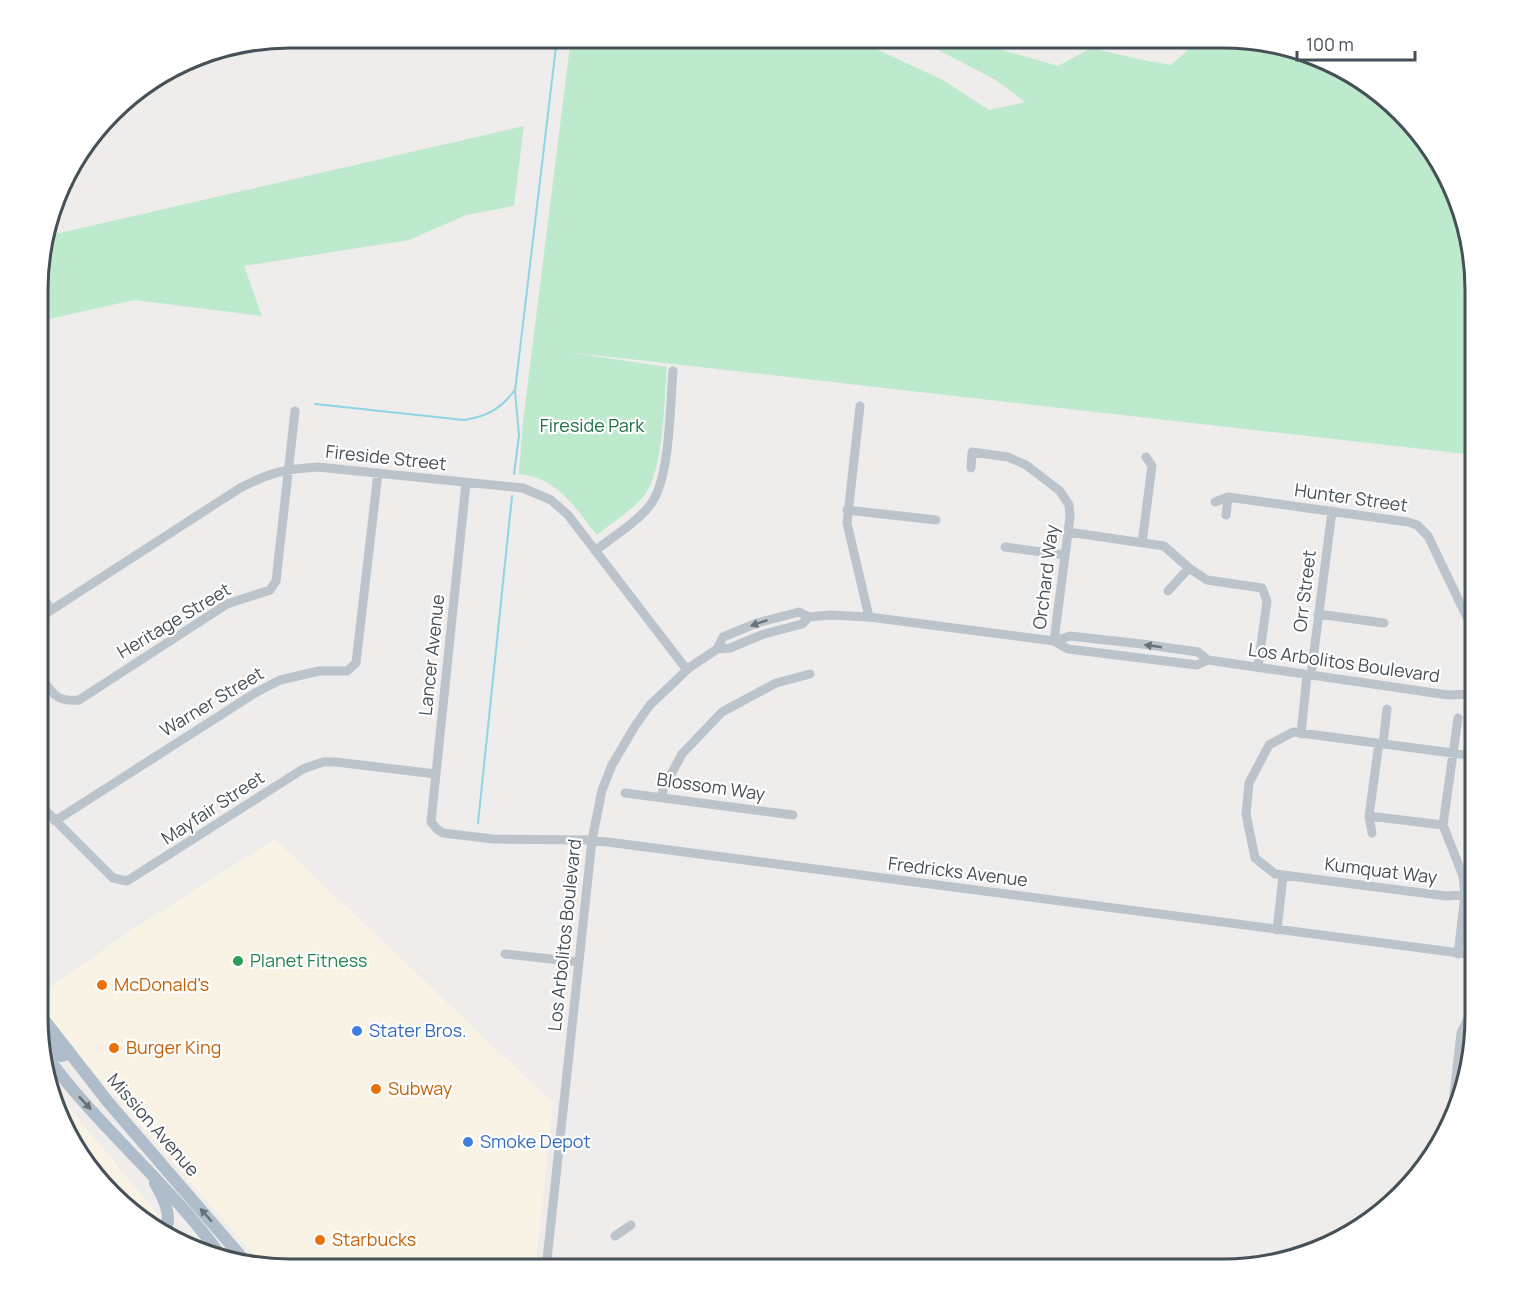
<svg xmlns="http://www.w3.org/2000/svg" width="1513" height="1307" font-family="Manrope,sans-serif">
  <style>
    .commercial { fill: #f9f3e5 }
    .green { fill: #bdeacc }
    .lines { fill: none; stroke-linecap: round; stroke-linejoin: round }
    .stream { stroke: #8ed5e3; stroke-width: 2 }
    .minor { stroke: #bbc4ca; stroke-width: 9 }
    .major { stroke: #aebdc9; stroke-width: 12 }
    .oneway { fill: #69737a }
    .oneway2 { fill: #657179 }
    .leisure-dot { fill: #2e9e5b; stroke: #fff; stroke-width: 2 }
    .food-dot { fill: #e8710a; stroke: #fff; stroke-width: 2 }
    .shop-dot { fill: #3f7fe0; stroke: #fff; stroke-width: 2 }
    .labels { text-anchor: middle; stroke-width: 4.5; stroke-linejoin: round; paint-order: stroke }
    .park-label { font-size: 18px; fill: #1e7144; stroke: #fff }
    .street-label { font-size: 18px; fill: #465057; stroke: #fff }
    .leisure-label { font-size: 18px; fill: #27864d; stroke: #fff; text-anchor: start }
    .food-label { font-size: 18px; fill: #c56008; stroke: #fff; text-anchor: start }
    .shop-label { font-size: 18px; fill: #366cbe; stroke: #fff; text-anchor: start }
    .rim { fill: none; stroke: #465057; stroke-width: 3 }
  </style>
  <rect width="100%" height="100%" fill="#efecec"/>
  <path class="commercial" d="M275,839L553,1103L535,1269H290L261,1263L89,1067L38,1002V996L127,933Z
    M50,1079L62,1099L156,1212L161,1219L159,1227L111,1195L63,1128Z"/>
  <path class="green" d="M571,38H852L943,80L989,110L1025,102L996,80L915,38H992L993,43L999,49L1058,66L1091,48L1142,60L1171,65L1191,47L1195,38H1240L1334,63L1402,112L1450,179L1475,273V455L567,352L667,367C664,401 664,470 644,496C636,507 609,525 597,535C573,506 560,479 519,474L523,422Z
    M524,126L514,206L466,215L409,240L244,266L262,316L134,300L40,321V257L47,236Z"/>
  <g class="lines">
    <path class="stream" d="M315,404L464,420C485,417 501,409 514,391
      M514,474L519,435L515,391L557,38
      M478,823L512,496"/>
    <path class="minor" d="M860,406L847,523L869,617
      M971,468L972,452L1008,457L1026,465L1060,491L1069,505L1070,517L1054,641
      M466,483L431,822L437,829L443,833L493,839L592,840L1475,955
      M1215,502L1228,497L1408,522L1417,525L1428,536L1475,634
      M847,510L936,520
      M1226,515L1228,497
      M1068,532L1164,546L1189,568L1207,580L1262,588L1267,601L1258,667
      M1142,543L1152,466L1146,457
      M1005,547L1065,555
      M595,551C612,537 644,518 654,499C670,471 670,406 673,371
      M39,591L51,610
      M1168,591L1189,568
      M1318,614L1384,623
      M39,618L240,488C269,473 284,469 318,467L523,488L551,500L568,515L687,670
      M1054,641L1070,636L1142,644L1198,652L1208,660L1448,695L1475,694
      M717,649L723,637L757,623L799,612L809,617L830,615L869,617L1054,641L1068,649L1197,665L1208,660
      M1311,675L1332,511
      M39,676C54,693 54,702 79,700L227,604L270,590L276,581L295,411
      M1301,734L1307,675
      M1383,744L1387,709
      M1475,756L1293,732L1269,745L1249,783L1246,814L1255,858L1275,874L1446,896L1475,894
      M625,793L793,815
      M662,797L663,789L682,754L722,712L776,683L810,674
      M39,804L113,878L127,881L303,769L323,762H336L436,774
      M1369,816L1443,825
      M55,821L255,693L280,680L319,671H347L356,663L378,473
      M1372,833L1369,816L1379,743
      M1277,930L1283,876
      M505,954L578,962
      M1458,954L1465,895L1463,876L1443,825L1458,718
      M1451,1121L1461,1033L1469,1016
      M615,1236L631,1225
      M546,1269L592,840L602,790L612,765L635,726L650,705L689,668L717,649L730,648L764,634L802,624L809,617"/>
    <path class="major" d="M38,1012L108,1102L244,1260
      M38,1029L57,1055L62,1056L69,1053
      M42,1050C95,1125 168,1182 221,1256
      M155,1183C163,1197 173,1216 165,1231"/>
  </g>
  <defs><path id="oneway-solid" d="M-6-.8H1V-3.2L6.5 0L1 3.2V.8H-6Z" transform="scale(1.5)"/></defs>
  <g class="oneway">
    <use href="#oneway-solid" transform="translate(759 623) rotate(161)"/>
    <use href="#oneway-solid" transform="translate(1153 646) rotate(-172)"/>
  </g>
  <g class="oneway2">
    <use href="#oneway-solid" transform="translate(85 1103) rotate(47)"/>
    <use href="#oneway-solid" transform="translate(206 1215) rotate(-131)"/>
  </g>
  <circle class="leisure-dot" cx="238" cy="961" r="6"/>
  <g class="food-dot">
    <circle cx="102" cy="985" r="6"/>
    <circle cx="114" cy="1048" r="6"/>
    <circle cx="376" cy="1089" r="6"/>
    <circle cx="320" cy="1240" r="6"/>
  </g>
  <g class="shop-dot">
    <circle cx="357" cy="1031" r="6"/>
    <circle cx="468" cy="1142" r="6"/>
  </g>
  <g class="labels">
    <g class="park-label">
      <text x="592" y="432">Fireside Park</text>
    </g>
    <g class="street-label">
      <text transform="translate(386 458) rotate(6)" y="6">Fireside Street</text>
      <text transform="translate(1351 498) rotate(8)" y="6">Hunter Street</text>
      <text transform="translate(1046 577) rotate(-83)" y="6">Orchard Way</text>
      <text transform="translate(1305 591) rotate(-83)" y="6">Orr Street</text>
      <text transform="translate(174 621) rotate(-31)" y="6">Heritage Street</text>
      <text transform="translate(432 655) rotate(-84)" y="6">Lancer Avenue</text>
      <text transform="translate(1344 663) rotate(8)" y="6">Los Arbolitos Boulevard</text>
      <text transform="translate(212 702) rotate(-31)" y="6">Warner Street</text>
      <text transform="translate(711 787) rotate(8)" y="6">Blossom Way</text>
      <text transform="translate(213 808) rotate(-33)" y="6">Mayfair Street</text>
      <text transform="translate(1381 871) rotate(7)" y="6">Kumquat Way</text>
      <text transform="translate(958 872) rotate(7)" y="6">Fredricks Avenue</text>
      <text transform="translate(565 935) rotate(-84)" y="6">Los Arbolitos Boulevard</text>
      <text transform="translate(153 1125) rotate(49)" y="6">Mission Avenue</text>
    </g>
    <g class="leisure-label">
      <text x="250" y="967">Planet Fitness</text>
    </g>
    <g class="food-label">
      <text x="114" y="991">McDonald's</text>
      <text x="126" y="1054">Burger King</text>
      <text x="388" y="1095">Subway</text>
      <text x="332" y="1246">Starbucks</text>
    </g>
    <g class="shop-label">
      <text x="369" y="1037">Stater Bros.</text>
      <text x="480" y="1148">Smoke Depot</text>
    </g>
  </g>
  <path d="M0 0H1513V1307H0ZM290 48H1223A242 242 0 0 1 1465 290V1017A242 242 0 0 1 1223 1259H290A242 242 0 0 1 48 1017V290A242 242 0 0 1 290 48Z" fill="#fff" fill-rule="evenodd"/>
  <path class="rim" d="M290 48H1223A242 242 0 0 1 1465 290V1017A242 242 0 0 1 1223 1259H290A242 242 0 0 1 48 1017V290A242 242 0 0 1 290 48Z"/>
  <path d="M1297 51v9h118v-9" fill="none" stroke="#465057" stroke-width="3"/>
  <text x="1306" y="51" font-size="18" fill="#465057" stroke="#ffffff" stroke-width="4.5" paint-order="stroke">100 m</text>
</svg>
